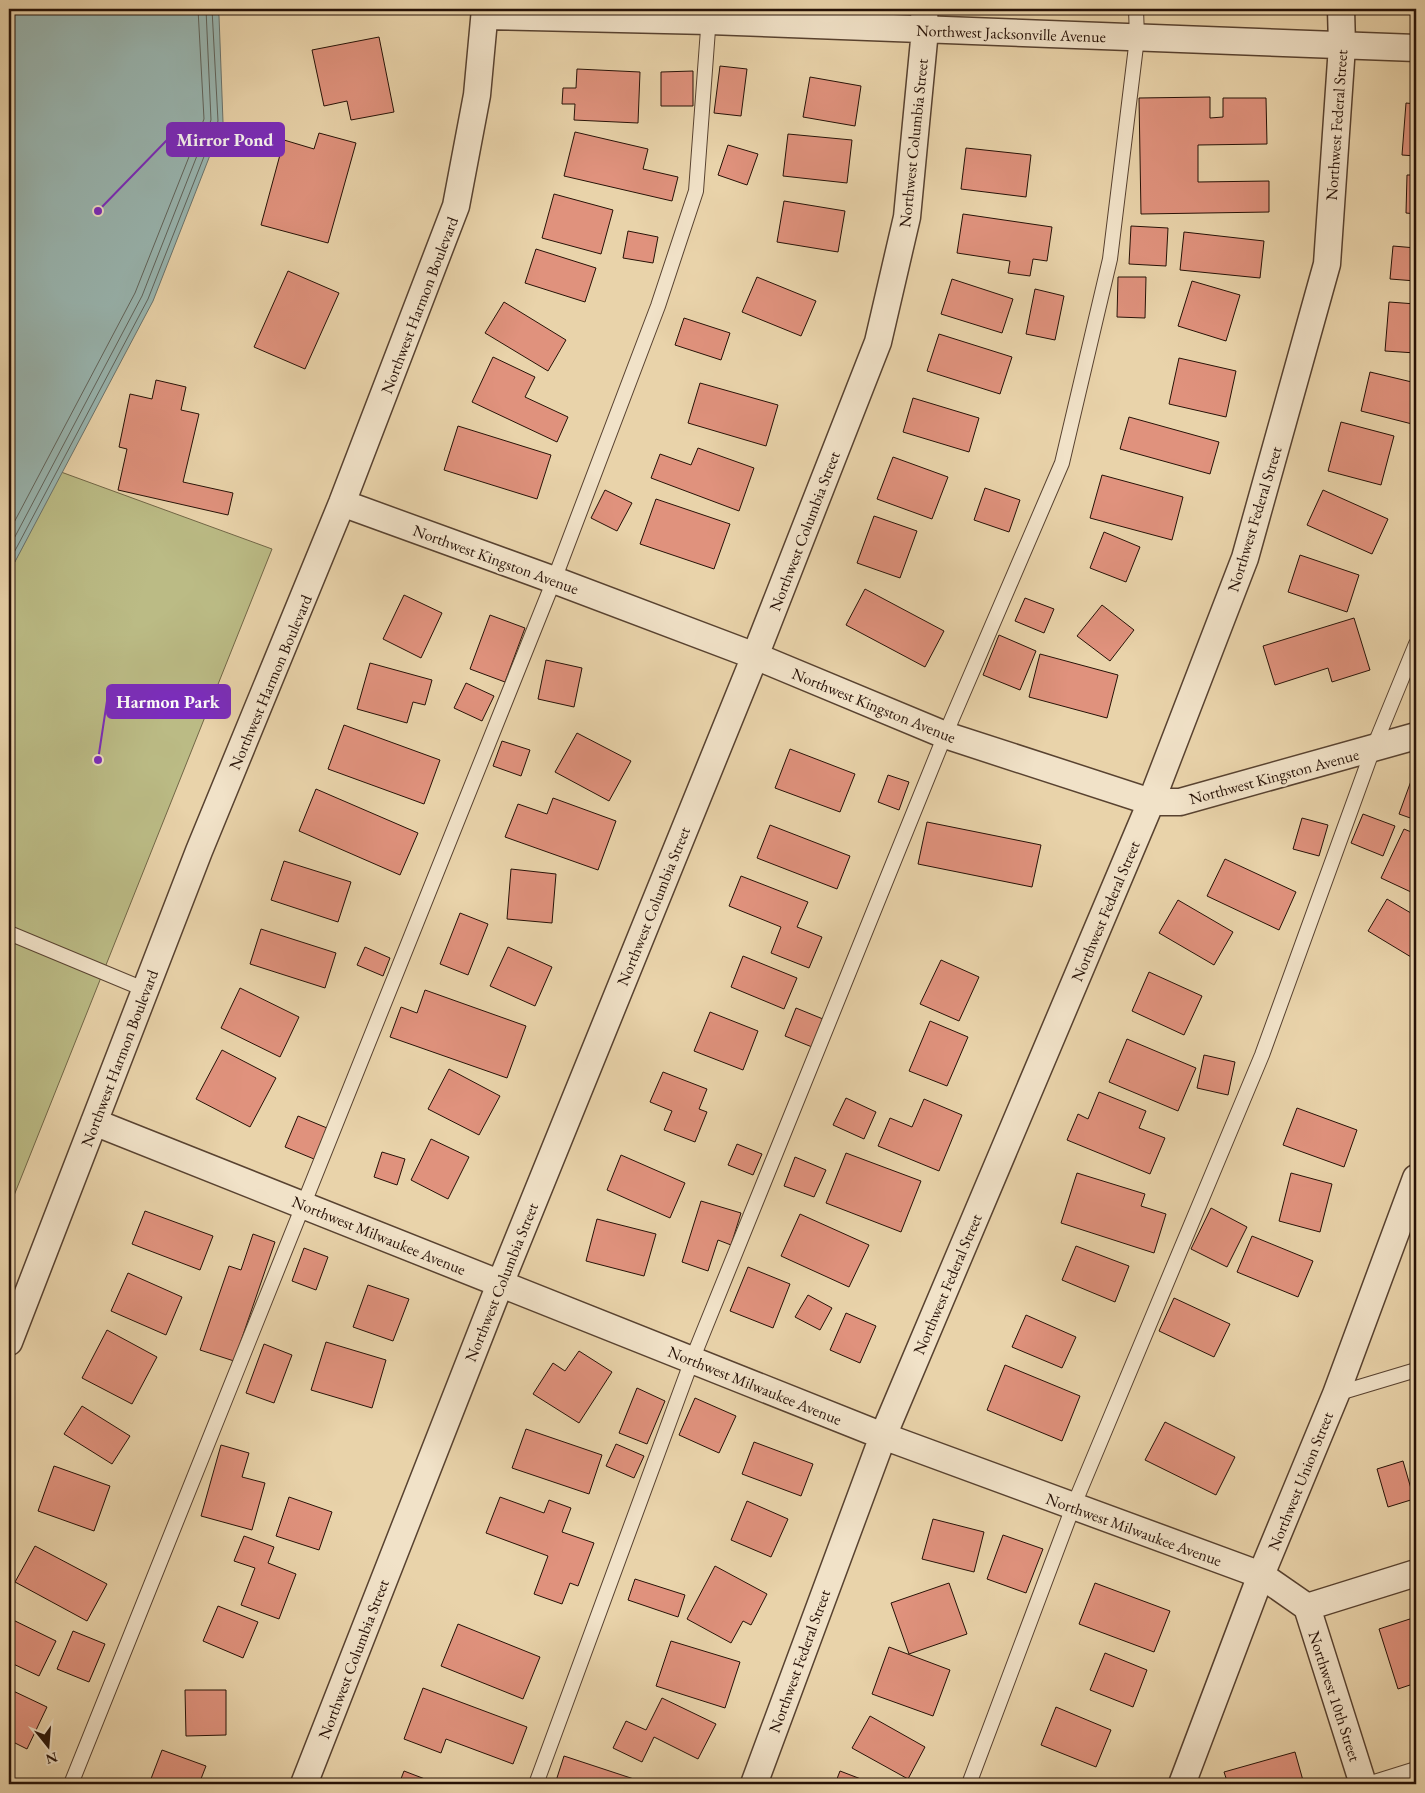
<svg xmlns="http://www.w3.org/2000/svg" width="1425" height="1793" font-family="'EB Garamond',serif">
  <style>
    .green { fill: #bbbb85; stroke: #716646 }
    .water { fill: #99b6b1; stroke: #6b746d }
    .lines { fill: none; stroke-linecap: round; stroke-linejoin: round }
    .shore { stroke: #60645c; stroke-width: 1 }
    .building { fill: #e0927d; stroke: #271207 }
    .lane-casing { stroke: #584230; stroke-width: 16 }
    .street-casing { stroke: #584230; stroke-width: 29 }
    .lane { stroke: #f1e2c8; stroke-width: 14 }
    .street { stroke: #f1e2c8; stroke-width: 26 }
    .labels { text-anchor: middle; stroke-width: 5; stroke-linejoin: round; paint-order: stroke }
    .street-label { font-size: 16px; fill: #271207; stroke: #f1e2c8 }
    .leader { fill: none; stroke: #7b2cbf; stroke-width: 2 }
    .callout-dot { fill: #7b2cbf; stroke: #f1e2c8; stroke-width: 2 }
    .callout { fill: #7b2cbf; stroke: #7b2cbf; stroke-width: 2 }
    .callout-label { font-size: 18px; text-anchor: middle; font-weight: bold; fill: #fff }
  </style>
  <rect width="100%" height="100%" fill="#e9d3aa"/>
  <filter id="stains"><feTurbulence type="fractalNoise" baseFrequency=".004" numOctaves="4"/><feColorMatrix values="0 0 0 0 .2 0 0 0 0 .09 0 0 0 0 .02 0 0 0 .5 -.17"/></filter>
  <radialGradient id="worn" r=".72"><stop offset=".6" stop-color="#630" stop-opacity="0"/><stop offset="1" stop-color="#630" stop-opacity=".3"/></radialGradient>
  <path class="green" d="M61,472L272,549L9,1208V573Z"/>
  <path class="water" d="M9,9H217L219,16L223,122L153,301L9,573Z"/>
  <g class="lines">
    <path class="shore" d="M9,532L135,293L204,119L198,9
      M9,548L142,296L211,120L206,9
      M9,562L148,299L218,121L212,9"/>
  </g>
  <path class="building" d="M379,37L394,112L351,120L347,101L324,106L312,50Z
    M720,66L747,69L741,116L714,113Z
    M577,69L640,72L638,123L574,120L575,104H562L563,88H576Z
    M693,71V106H661V72Z
    M810,77L861,86L855,126L803,117Z
    M1210,97V118L1223,117V98H1266L1267,144L1198,145V182L1269,181V212L1141,214L1139,98Z
    M1406,103L1416,104V156L1402,155Z
    M575,132L648,149L643,169L678,177L672,201L564,176Z
    M319,133L356,143L328,243L261,225L284,140L314,149Z
    M788,134L852,140L847,183L783,176Z
    M728,145L758,154L747,185L718,175Z
    M966,148L1031,155L1026,197L961,189Z
    M1407,175H1416V214L1406,213Z
    M554,194L613,210L601,254L542,238Z
    M784,201L845,211L838,252L777,242Z
    M963,214L1052,227L1047,261L1033,259L1030,276L1008,273L1010,261L957,253Z
    M1131,226L1168,228L1166,266L1129,264Z
    M628,231L658,237L653,263L623,258Z
    M1184,232L1264,241L1260,278L1180,270Z
    M1393,246L1416,248V281L1390,279Z
    M536,249L596,268L585,302L525,283Z
    M288,271L339,293L305,369L254,347Z
    M757,277L816,301L801,336L742,312Z
    M1118,277H1146L1145,318L1117,317Z
    M952,279L1013,299L1002,333L941,314Z
    M1192,281L1240,295L1226,341L1178,326Z
    M1035,289L1064,296L1055,340L1026,334Z
    M504,302L566,340L548,371L485,333Z
    M1389,302L1416,304V353L1385,351Z
    M684,318L730,333L721,360L675,345Z
    M939,334L1012,357L1000,394L927,371Z
    M493,357L535,377L525,397L568,417L557,442L472,402Z
    M1179,358L1236,371L1226,417L1169,404Z
    M1370,372L1416,383V425L1361,411Z
    M156,380L186,387L181,410L199,414L183,482L233,493L228,515L118,490L127,449L119,447L130,394L152,399Z
    M700,383L778,405L766,446L688,423Z
    M913,398L979,418L969,452L903,432Z
    M1129,417L1219,442L1210,474L1120,449Z
    M1341,422L1394,436L1381,485L1328,471Z
    M458,426L551,455L537,499L444,470Z
    M698,448L754,468L739,511L651,478L660,454L691,465Z
    M893,457L948,477L932,519L877,499Z
    M1102,475L1183,497L1172,540L1090,518Z
    M985,488L1020,500L1009,532L974,520Z
    M605,490L632,503L617,531L591,518Z
    M1323,490L1388,519L1372,554L1307,525Z
    M656,499L730,524L714,569L640,544Z
    M874,516L917,531L900,578L857,563Z
    M1104,532L1140,547L1126,582L1090,568Z
    M1300,555L1359,575L1347,612L1288,592Z
    M865,589L944,631L925,667L846,625Z
    M404,595L442,613L421,658L383,639Z
    M1025,598L1054,609L1044,633L1015,621Z
    M1102,605L1134,630L1110,661L1077,636Z
    M490,615L525,628L505,682L470,669Z
    M1354,618L1370,670L1332,682L1328,668L1275,685L1263,646Z
    M999,635L1036,651L1020,690L983,675Z
    M1040,654L1118,675L1107,718L1029,697Z
    M546,660L582,668L574,707L538,699Z
    M370,663L432,680L425,705L413,702L407,723L357,709Z
    M466,683L494,696L482,721L454,708Z
    M344,725L440,760L424,804L328,769Z
    M577,733L631,761L609,801L555,772Z
    M502,741L530,750L521,776L493,766Z
    M790,749L855,774L840,812L775,788Z
    M888,775L909,782L899,810L878,802Z
    M1411,781L1416,783V820L1399,814Z
    M316,789L418,833L400,875L299,831Z
    M553,798L616,821L598,870L505,837L518,804L547,814Z
    M1363,814L1395,826L1383,856L1351,843Z
    M1302,818L1328,825L1319,856L1293,849Z
    M927,822L1041,845L1032,887L918,864Z
    M770,825L850,856L837,889L757,858Z
    M1404,829L1416,834V881L1411,892L1381,878Z
    M1225,859L1296,892L1279,930L1207,896Z
    M284,861L351,882L338,922L271,900Z
    M511,869L556,874L552,923L507,919Z
    M741,876L808,902L797,927L822,937L809,968L771,953L781,927L729,906Z
    M1387,899L1416,916V960L1368,931Z
    M1178,900L1233,932L1214,965L1159,933Z
    M460,913L488,924L468,975L440,964Z
    M261,929L336,953L325,988L250,964Z
    M365,947L390,958L383,976L357,965Z
    M508,947L552,967L535,1006L490,986Z
    M743,956L797,978L784,1009L731,987Z
    M941,960L979,977L959,1021L920,1004Z
    M1149,972L1202,996L1184,1035L1132,1011Z
    M240,988L299,1017L280,1057L221,1028Z
    M425,990L526,1026L507,1078L390,1037L401,1007L417,1013Z
    M796,1008L823,1019L812,1047L785,1036Z
    M710,1012L758,1031L743,1070L694,1051Z
    M930,1021L968,1037L947,1086L909,1071Z
    M1127,1039L1196,1068L1178,1111L1109,1082Z
    M222,1050L276,1078L250,1127L196,1099Z
    M1204,1055L1235,1062L1228,1095L1197,1088Z
    M449,1069L500,1096L479,1135L428,1109Z
    M663,1072L707,1089L699,1109L707,1112L695,1142L664,1130L672,1111L650,1102Z
    M1099,1092L1146,1111L1139,1128L1165,1138L1150,1174L1067,1140L1078,1114L1088,1119Z
    M846,1098L876,1112L864,1139L833,1125Z
    M924,1099L962,1115L939,1171L878,1146L890,1118L912,1127Z
    M1297,1108L1357,1130L1344,1167L1283,1145Z
    M298,1116L327,1128L314,1159L285,1147Z
    M431,1139L469,1157L448,1199L411,1180Z
    M737,1144L762,1154L753,1175L728,1165Z
    M382,1152L405,1159L397,1185L374,1177Z
    M846,1153L921,1181L901,1232L826,1203Z
    M621,1155L685,1183L670,1218L607,1190Z
    M795,1157L826,1170L814,1197L784,1186Z
    M1077,1173L1145,1194L1141,1206L1166,1214L1154,1253L1061,1223Z
    M1291,1173L1332,1184L1320,1232L1279,1221Z
    M701,1201L741,1213L731,1245L718,1240L708,1271L682,1262Z
    M1211,1208L1247,1227L1227,1267L1191,1249Z
    M145,1211L213,1236L200,1270L132,1244Z
    M800,1214L869,1245L849,1287L781,1256Z
    M597,1219L656,1234L644,1276L586,1261Z
    M253,1234L275,1242L234,1361L200,1350L229,1266L241,1270Z
    M1252,1236L1313,1261L1298,1297L1237,1272Z
    M1076,1246L1129,1266L1115,1302L1062,1280Z
    M304,1248L328,1257L316,1290L292,1281Z
    M748,1267L790,1284L773,1328L730,1311Z
    M128,1273L182,1297L166,1335L111,1311Z
    M368,1285L409,1299L393,1341L353,1327Z
    M808,1295L832,1308L820,1330L795,1317Z
    M1174,1298L1230,1324L1214,1357L1159,1331Z
    M846,1313L876,1326L860,1363L830,1350Z
    M1026,1315L1076,1337L1062,1368L1012,1347Z
    M107,1330L157,1357L132,1404L82,1378Z
    M326,1342L386,1360L372,1408L311,1390Z
    M264,1344L292,1355L274,1403L246,1393Z
    M579,1351L612,1372L579,1423L533,1394L553,1363L565,1371Z
    M1005,1365L1080,1396L1062,1441L987,1410Z
    M637,1388L665,1401L647,1444L619,1433Z
    M695,1398L736,1416L719,1453L679,1435Z
    M82,1406L130,1436L112,1464L64,1434Z
    M1165,1422L1235,1457L1216,1495L1145,1460Z
    M526,1429L602,1455L589,1494L512,1468Z
    M754,1442L813,1464L801,1496L742,1474Z
    M616,1444L644,1456L634,1478L606,1466Z
    M221,1445L249,1453L242,1477L265,1483L252,1530L201,1516Z
    M1403,1461L1414,1499L1388,1507L1377,1469Z
    M54,1466L110,1486L94,1531L38,1511Z
    M289,1497L332,1512L319,1550L276,1536Z
    M500,1497L544,1513L549,1500L571,1508L562,1532L594,1543L578,1586L570,1583L562,1604L534,1594L548,1556L486,1533Z
    M747,1501L788,1519L771,1557L731,1540Z
    M933,1519L984,1532L974,1572L922,1559Z
    M1003,1535L1043,1549L1026,1593L987,1579Z
    M244,1536L274,1547L268,1563L296,1574L279,1619L241,1605L255,1568L234,1561Z
    M35,1546L107,1584L87,1621L15,1582Z
    M715,1566L767,1594L751,1625L743,1621L731,1643L687,1619Z
    M635,1579L685,1595L678,1617L628,1600Z
    M949,1583L967,1634L909,1654L891,1603Z
    M1095,1583L1170,1611L1154,1652L1079,1624Z
    M218,1606L258,1622L243,1658L203,1641Z
    M1416,1617V1683L1398,1689L1379,1629Z
    M9,1618L56,1641L39,1676L9,1662Z
    M458,1624L540,1657L523,1699L441,1666Z
    M73,1631L105,1644L89,1682L57,1669Z
    M671,1641L740,1662L725,1708L656,1686Z
    M889,1647L950,1670L933,1716L872,1694Z
    M1105,1653L1147,1670L1133,1707L1090,1690Z
    M423,1688L527,1727L513,1764L446,1739L441,1753L404,1739Z
    M9,1689L47,1707L27,1749L9,1740Z
    M185,1690H226V1735L186,1736Z
    M662,1698L716,1724L698,1759L654,1737L642,1762L613,1748L626,1721L646,1730Z
    M1056,1707L1111,1730L1096,1767L1041,1745Z
    M870,1716L925,1747L908,1779L852,1748Z
    M162,1750L206,1766L199,1784H149Z
    M1295,1752L1304,1784H1228L1224,1772Z
    M564,1756L649,1784H555Z
    M404,1771L438,1784H399Z
    M840,1771L874,1784H835Z"/>
  <g class="lines">
    <defs>
      <path id="lane" d="M9,933L146,990
        M1336,1394L1416,1370
        M71,1784L554,580L658,306L696,191L709,16
        M536,1784L692,1360L945,735L1062,463L1110,259L1137,38L1136,9
        M969,1784L1073,1507L1262,1055L1373,749L1416,644
        M1368,1784L1416,1769"/>
      <path id="street" d="M485,16L709,21L1416,48
        M342,503L554,580L755,656L945,735L1151,802H1180L1416,736
        M94,1122L883,1436L1261,1575L1307,1607L1416,1573
        M9,1342L199,851L342,503L456,206L477,95L485,9
        M1307,1607L1363,1784
        M304,1784L500,1284L755,656L878,342L907,217L925,30L924,9
        M754,1784L883,1436L1151,802L1245,558L1327,264L1342,46L1341,9
        M1182,1784L1261,1575L1336,1394L1416,1178"/>
    </defs>
    <use href="#lane" class="lane-casing"/>
    <use href="#street" class="street-casing"/>
    <use href="#lane" class="lane"/>
    <use href="#street" class="street"/>
  </g>
  <g class="labels">
    <g class="street-label">
      <text transform="translate(1011 33) rotate(2)" y="6">Northwest Jacksonville Avenue</text>
      <text transform="translate(1336 125) rotate(-86)" y="6">Northwest Federal Street</text>
      <text transform="translate(913 143) rotate(-84)" y="6">Northwest Columbia Street</text>
      <text transform="translate(419 305) rotate(-69)" y="6">Northwest Harmon Boulevard</text>
      <text transform="translate(1254 519) rotate(-73)" y="6">Northwest Federal Street</text>
      <text transform="translate(804 531) rotate(-69)" y="6">Northwest Columbia Street</text>
      <text transform="translate(496 559) rotate(20)" y="6">Northwest Kingston Avenue</text>
      <text transform="translate(270 682) rotate(-67)" y="6">Northwest Harmon Boulevard</text>
      <text transform="translate(874 705) rotate(22)" y="6">Northwest Kingston Avenue</text>
      <text transform="translate(1274 776) rotate(-15)" y="6">Northwest Kingston Avenue</text>
      <text transform="translate(653 906) rotate(-68)" y="6">Northwest Columbia Street</text>
      <text transform="translate(1105 911) rotate(-67)" y="6">Northwest Federal Street</text>
      <text transform="translate(119 1058) rotate(-69)" y="6">Northwest Harmon Boulevard</text>
      <text transform="translate(379 1235) rotate(22)" y="6">Northwest Milwaukee Avenue</text>
      <text transform="translate(501 1282) rotate(-68)" y="6">Northwest Columbia Street</text>
      <text transform="translate(947 1284) rotate(-67)" y="6">Northwest Federal Street</text>
      <text transform="translate(755 1385) rotate(22)" y="6">Northwest Milwaukee Avenue</text>
      <text transform="translate(1300 1481) rotate(-68)" y="6">Northwest Union Street</text>
      <text transform="translate(1134 1529) rotate(20)" y="6">Northwest Milwaukee Avenue</text>
      <text transform="translate(353 1659) rotate(-69)" y="6">Northwest Columbia Street</text>
      <text transform="translate(799 1661) rotate(-70)" y="6">Northwest Federal Street</text>
      <text transform="translate(1335 1696) rotate(72)" y="6">Northwest 10th Street</text>
    </g>
  </g>
  <path class="leader" d="M98 211L167 140M98 760L107 701"/>
  <g class="callout-dot">
    <circle cx="98" cy="211" r="5"/>
    <circle cx="98" cy="760" r="5"/>
  </g>
  <g class="callout">
    <rect x="167" y="123" width="117" height="33" rx="5"/>
    <rect x="107" y="685" width="123" height="33" rx="5"/>
  </g>
  <g class="callout-label">
    <text x="225" y="146">Mirror Pond</text>
    <text x="168" y="708">Harmon Park</text>
  </g>
  <rect width="1425" height="1793" fill="none" stroke="#e9d3aa" stroke-width="30"/>
  <rect x="10" y="10" width="1405" height="1773" fill="none" stroke="#271207" stroke-width="2.5"/>
  <rect x="15" y="15" width="1395" height="1763" fill="none" stroke="#271207"/>
  <g transform="translate(48 1746) rotate(163)" stroke="#f1e2c8" stroke-width="4" paint-order="stroke">
  <path d="M0-4L9 19L0 12L-9 19Z" fill="#271207"/>
  <text y="-8" font-size="14" font-weight="bold" text-anchor="middle" fill="#271207">N</text>
  </g>
  <rect width="100%" height="100%" filter="url(#stains)"/>
  <rect width="100%" height="100%" fill="url(#worn)"/>
</svg>
